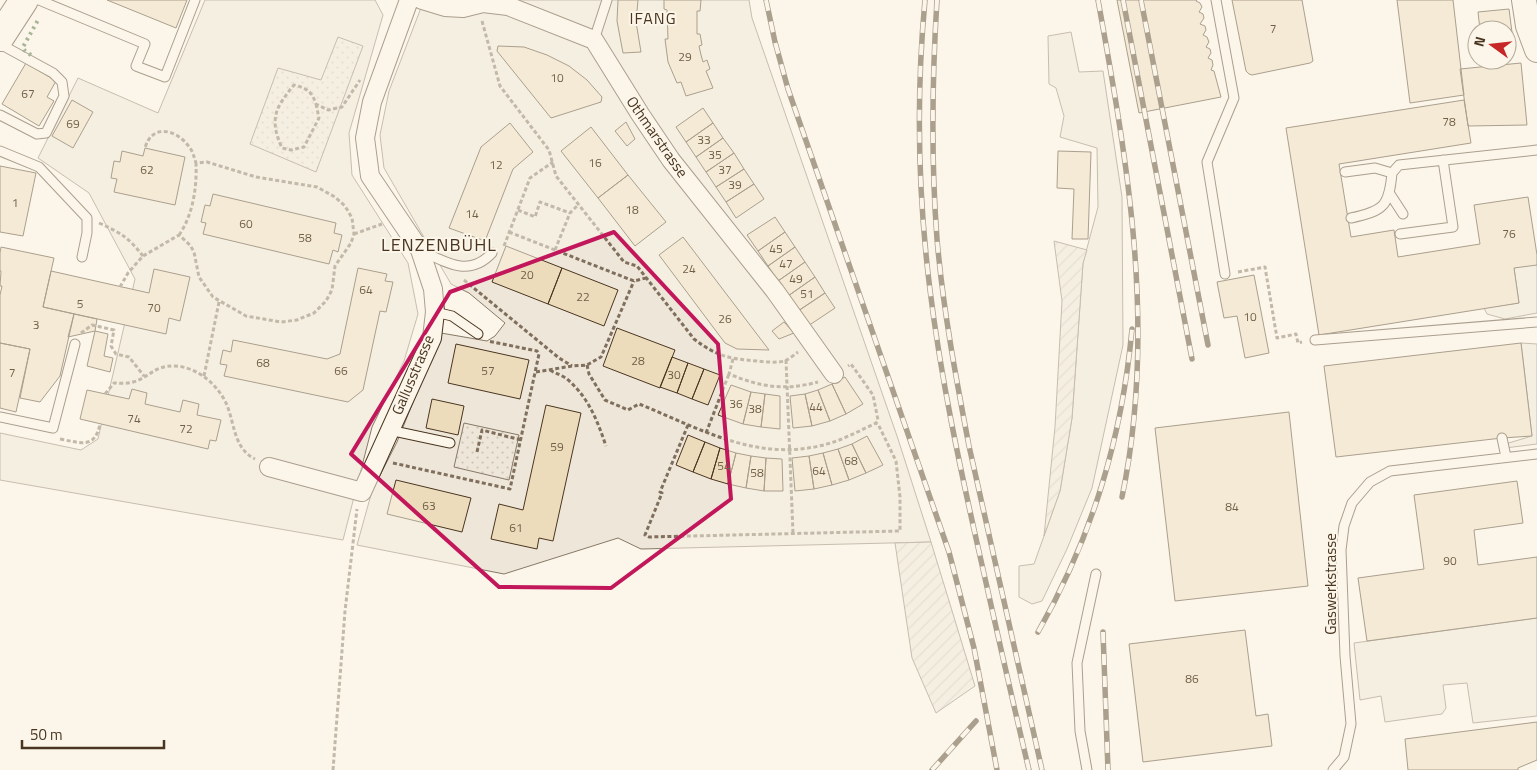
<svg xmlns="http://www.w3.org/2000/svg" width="1537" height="770" font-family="'Titillium Web',sans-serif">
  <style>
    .grass { fill: #ede6d9; stroke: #887966 }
    .park { fill: url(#park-dots); stroke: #887966 }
    .garden { fill: url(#garden-furrows); stroke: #887966 }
    .building { fill: #ecdcbc; stroke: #4a3520 }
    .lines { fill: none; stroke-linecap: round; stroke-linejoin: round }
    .lane-casing { stroke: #4a3520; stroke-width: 11 }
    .street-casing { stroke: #4a3520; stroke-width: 20 }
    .secondary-casing { stroke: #4a3520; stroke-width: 26 }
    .primary-casing { stroke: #4a3520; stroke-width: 30 }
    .path { stroke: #7f6f5c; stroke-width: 3; stroke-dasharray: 4 2.5; stroke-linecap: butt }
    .lane { stroke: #fbf6e9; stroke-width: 9 }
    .street { stroke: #fbf6e9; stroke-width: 18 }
    .secondary { stroke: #fbf6e9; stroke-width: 24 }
    .primary { stroke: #fbf6e9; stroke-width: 28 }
    .rail-casing { stroke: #4a3520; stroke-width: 5.5 }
    .rail { stroke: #fbf6e9; stroke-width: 4; stroke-dasharray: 11; stroke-linecap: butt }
    .hedge { stroke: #436837; stroke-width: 4; stroke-dasharray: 2.5 4; stroke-linecap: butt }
    .marked { fill: none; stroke: #c2185b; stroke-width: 4; stroke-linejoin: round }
    .labels { text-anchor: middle; stroke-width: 4; stroke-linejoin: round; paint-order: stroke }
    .number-label { font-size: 12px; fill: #725f47 }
    .street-label { font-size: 15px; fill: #4a3520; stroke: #fbf6e9 }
    .neighbourhood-label { font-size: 16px; letter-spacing: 1px; fill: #4a3520; stroke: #fbf6e9 }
    .quarter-label { font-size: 18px; letter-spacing: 1px; fill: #4a3520; stroke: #fbf6e9 }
  </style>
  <defs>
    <pattern id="park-dots" width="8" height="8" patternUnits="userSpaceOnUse" patternTransform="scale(1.25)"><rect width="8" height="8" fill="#ede6d9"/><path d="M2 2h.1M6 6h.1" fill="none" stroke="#cdc6ba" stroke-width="1.8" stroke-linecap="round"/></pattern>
    <pattern id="garden-furrows" width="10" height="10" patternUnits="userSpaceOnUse" patternTransform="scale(1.25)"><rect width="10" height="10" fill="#ede6d9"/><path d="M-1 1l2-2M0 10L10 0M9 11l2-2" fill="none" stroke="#cdc6ba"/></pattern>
  </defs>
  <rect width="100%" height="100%" fill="#fbf6e9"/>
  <path class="grass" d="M205,0H375L383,15L349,133L352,175L408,263L418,314L404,361L372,427L343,540L0,480V433L81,450L98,439L135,279L89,193L38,158L78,78L158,113Z
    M424,0H749L752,18L898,439L931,542L641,549L618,538L504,574L357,545L372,491L397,442L441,333L487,341L495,336L505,323L469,293L451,284L384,168L380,135L389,91Z
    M1071,32L1079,72L1103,71L1122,197L1123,345L1092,488L1067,549L1042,601L1032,604L1019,597V566L1034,564L1060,491L1072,418L1083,263L1098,207L1097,148L1060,137L1064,116L1056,88L1049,84L1048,36Z
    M1537,261V313L1505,319L1487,314L1484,308L1519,303L1514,268Z
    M1521,343L1537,344V444L1505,448L1502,445L1532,436Z
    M1537,618V716L1473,723L1467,683L1443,685L1446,708L1442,714L1385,722L1381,696L1360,700L1354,643Z"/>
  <path class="park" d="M338,37L363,46L316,172L250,144L278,68L321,80Z
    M464,423L519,435L509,480L454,467Z"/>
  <path class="garden" d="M1054,241L1087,250L1083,263L1072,418L1060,491L1044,536L1055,427L1062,301Z
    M931,542L975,686L936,713L912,658L895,543Z"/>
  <path class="building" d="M107,0H187L176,28Z
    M618,0H638L636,22L641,52L623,53L617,21Z
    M664,0H701L700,11H697V34H700L702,45L699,46L701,55L703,62L707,60L710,69L706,71L713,88L686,96L681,82L677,83L668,62L665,39H668L667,10L664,9Z
    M1117,0H1197L1196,1L1200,3L1202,7L1199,12L1203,14L1204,18L1200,24L1205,26L1206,30L1203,35L1207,37L1209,42L1206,47L1210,49L1211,53L1208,58L1212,60L1213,65L1211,70L1214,71L1221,97L1139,113Z
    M1232,0H1302L1313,61L1310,63L1252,75L1249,74L1246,71Z
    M1397,0H1453L1464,95L1410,103Z
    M1509,9L1513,40H1507V30H1480L1478,12Z
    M498,46L524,47L547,55L569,66L587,80L602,97L601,102L551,118L497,51Z
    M26,63L56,81L47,97L54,101L39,126L2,104Z
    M1521,63L1527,125L1468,126L1460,69Z
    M72,100L93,112L73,148L52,136Z
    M1464,100L1471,143L1339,164L1351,237L1394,230L1398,257L1480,244L1474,205L1528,197L1537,255V265L1514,268L1519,303L1319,335L1286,128Z
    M703,108L713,123L686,142L676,127Z
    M626,122L635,139L627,146L615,131Z
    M510,123L533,152L513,169L485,241L449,228L481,147Z
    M713,123L723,138L696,157L686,142Z
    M591,127L628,175L598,198L561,151Z
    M723,138L734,153L706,172L696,157Z
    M145,148L185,157L175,205L114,192L117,179L111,178L114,161L120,162L122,151L143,156Z
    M1058,151L1091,152L1088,239H1072L1074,189L1057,188Z
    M734,153L744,169L716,187L706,172Z
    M0,166L36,173L23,236L0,232Z
    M744,169L754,184L726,202L716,187Z
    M628,175L666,222L635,246L598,198Z
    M754,184L764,199L736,218L726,202Z
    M213,194L336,223L334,233L342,235L338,252L333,250L329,264L203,234L206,223L201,222L205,205L210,206Z
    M775,217L785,232L758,251L747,235Z
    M785,232L795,247L768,266L758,251Z
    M683,237L769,350L737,349L725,343L659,255Z
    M506,246L562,268L548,304L492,282Z
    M1,247L54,258L43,307L74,314L60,376L40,402L20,398L30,349L0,343V295L2,286H0L1,271H0V253Z
    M795,247L805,262L778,281L768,266Z
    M805,262L815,277L788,296L778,281Z
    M358,268L387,274L385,281L393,282L386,312L380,311L363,390L348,402L224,376L227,365L220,364L223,350L231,352L233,340L327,359L340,354Z
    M562,268L618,290L604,326L548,304Z
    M154,269L190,277L180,321L169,318L166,334L43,307L51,271L149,293Z
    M1254,275L1269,353L1245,358L1237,316L1224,318L1217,282Z
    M815,277L825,293L798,311L788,296Z
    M825,293L835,308L808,326L798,311Z
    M74,314L97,319L95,331L68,337Z
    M784,322L794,333L779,339L772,331Z
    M617,328L675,350L660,388L603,366Z
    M95,331L108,334L104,356L113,358L110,372L87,366Z
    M0,343L30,349L16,412L0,408Z
    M1521,343L1532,436L1502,438L1336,457L1324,366Z
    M456,344L529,360L520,399L448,383Z
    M672,357L688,363L677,393L660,387Z
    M688,363L704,369L692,399L677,393Z
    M704,369L720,375L708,405L692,399Z
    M845,377L863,404L846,414L832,384Z
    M832,384L846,414L830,421L818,390Z
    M731,385L751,392L743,424L718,415Z
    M132,389L147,393L145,404L180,412L183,400L199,404L197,415L221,420L216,441L210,440L208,449L80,419L87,390L129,399Z
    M818,390L830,421L812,426L805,394Z
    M751,392L765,394L761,427L743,424Z
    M765,394L780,396V429L761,427Z
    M805,394L812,426L793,428L790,396Z
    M432,399L464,406L458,435L426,428Z
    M546,405L581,413L553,541L539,538L537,549L491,539L499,504L523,510Z
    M1289,412L1308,586L1175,601L1155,428Z
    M688,435L705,442L693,472L676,465Z
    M867,436L883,465L866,473L852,444Z
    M705,442L720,448L711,479L693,472Z
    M852,444L866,473L849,480L838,449Z
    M720,448L736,453L728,484L711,479Z
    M838,449L849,480L832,485L823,453Z
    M736,453L751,456L746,488L728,484Z
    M823,453L832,485L814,489L809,456Z
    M751,456L766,458L764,491L746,488Z
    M809,456L814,489L795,491L792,458Z
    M766,458L782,459L783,491H764Z
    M396,480L471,498L462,532L387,514Z
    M1517,481L1523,523L1474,530L1478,565L1537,557V618L1367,641L1358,578L1424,569L1414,495Z
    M1245,630L1256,716L1268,714L1272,746L1143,762L1129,644Z
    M1537,722V760L1518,768V770H1408L1405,739Z"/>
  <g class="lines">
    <defs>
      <path id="lane" d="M39,0L145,44L136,66L165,77L195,0
        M1216,0L1234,98L1207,162L1225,274
        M594,40L607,0
        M0,44L53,73L62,82L64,96L46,133L37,134L0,115
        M0,151L39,167L87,218V233L82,257
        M1345,172L1375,168L1392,173L1399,165L1537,150
        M1390,194L1403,214
        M1351,218C1384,211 1389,206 1392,173
        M1400,234L1453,227L1443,160
        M420,250C445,262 469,278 492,253
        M435,312L452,316L478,334
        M1315,340L1537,322
        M0,417L53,428L75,344
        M389,430L450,443
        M1502,438L1506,457
        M1087,770L1080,731L1077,663L1096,574
        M1333,770L1344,757L1351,724L1345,656L1341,550L1344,526L1352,503L1370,482L1390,471L1537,454"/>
      <path id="street" d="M422,0L445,7L463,8L483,3L508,6L594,40L640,114L671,160L775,291L834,374
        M269,467L362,492L432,338L435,312L433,289L420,250L370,176L365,138L372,102L409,0"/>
      <path id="secondary" d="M1524,0L1528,26L1537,50"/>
      <path id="primary" d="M0,37L24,0"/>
    </defs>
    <use href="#lane" class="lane-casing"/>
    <use href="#street" class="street-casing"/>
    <use href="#secondary" class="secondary-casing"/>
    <use href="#primary" class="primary-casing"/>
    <path class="path" d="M482,21L500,86L549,150L556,176L624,262L637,266L694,339C716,356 730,359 757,361C766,362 776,363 785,361C789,359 794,355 798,352
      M316,104L319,118L304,147L291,150L282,148C269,119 275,108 294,85C307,88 312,92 316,104L328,110L342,107L360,80
      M518,210L535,217L540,202L570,213
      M99,223C121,233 128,237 143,256
      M509,232L634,281L646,278
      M354,234L382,224
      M179,235C193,215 197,187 196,163
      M504,246L530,178L553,162
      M555,250L570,213L579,204
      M1238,272L1265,267L1277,338L1296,334L1298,343L1302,342
      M464,280L559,358L572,366
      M120,287L128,273L143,256L179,235L190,245L194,252L199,277L213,297L246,316L281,322L297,320L314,313L326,301L332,290L335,266L351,243L354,234L352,218L345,206L335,197L317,187L256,177L207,162L196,163C194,157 193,152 190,148C177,129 152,123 145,148
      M81,333L92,325L114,330L111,346L116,354L129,357L144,376
      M733,359L729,374C761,387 784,391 818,382
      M786,360L793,533
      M587,365L589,374L605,400L628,410L639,404C697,427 753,461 819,446C839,442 857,432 876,423L878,420L873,395L851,364L848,366
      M550,370C556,374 562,375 567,379C589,398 597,420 606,446
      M536,372L572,366L587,365L601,357L634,281
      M204,376L219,302
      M105,394L114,383C120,383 127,384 133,382C149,378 154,365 175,366C197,367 217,384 226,403C235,423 233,448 255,459
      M688,425L660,492L662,493L645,535L649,537L900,531V497L896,461L878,424L876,423
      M706,433L729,374
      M60,439C81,443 95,449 100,424
      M477,452L482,430L521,440
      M393,463L510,489L539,354L537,351L488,341
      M333,770L345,611L357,509"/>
    <use href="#lane" class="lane"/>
    <use href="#street" class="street"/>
    <use href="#secondary" class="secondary"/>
    <use href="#primary" class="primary"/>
    <defs>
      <path id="rail" d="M766,0L775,42L788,89L949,552L974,648L997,770
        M925,0C916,96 918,194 930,290C941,379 960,468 980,556C996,627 1012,699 1029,770
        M937,0C932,80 931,160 937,239C943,309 956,378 969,446L1042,770
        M1098,0C1128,165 1157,330 1122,497
        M1123,0L1192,359
        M1141,0L1208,345
        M1038,632C1092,537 1122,439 1132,329
        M1103,632L1108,770
        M932,770L976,721"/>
    </defs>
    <use href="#rail" class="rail-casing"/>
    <use href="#rail" class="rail"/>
    <path class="hedge" d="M31,55L24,50L23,47L38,20"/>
  </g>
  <path d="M0 0H1537V770H0ZM614,232L718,344L731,499L611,588L499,587L351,454L450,292Z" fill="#fbf6e9" fill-opacity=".55" fill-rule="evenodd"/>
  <path class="marked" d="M614,232L718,344L731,499L611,588L499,587L351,454L450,292Z"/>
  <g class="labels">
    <g class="number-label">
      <text x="1273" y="33">7</text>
      <text x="685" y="61">29</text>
      <text x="557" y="82">10</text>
      <text x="28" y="98">67</text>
      <text x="1449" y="126">78</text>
      <text x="73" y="128">69</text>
      <text x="704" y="144">33</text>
      <text x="715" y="159">35</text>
      <text x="595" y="167">16</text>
      <text x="496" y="169">12</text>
      <text x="147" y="174">62</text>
      <text x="725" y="174">37</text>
      <text x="735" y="189">39</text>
      <text x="15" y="207">1</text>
      <text x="632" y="214">18</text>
      <text x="472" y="218">14</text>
      <text x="246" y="228">60</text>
      <text x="1509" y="238">76</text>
      <text x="305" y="242">58</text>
      <text x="776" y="253">45</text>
      <text x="786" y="268">47</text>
      <text x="689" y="273">24</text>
      <text x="527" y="279">20</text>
      <text x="796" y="283">49</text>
      <text x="366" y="294">64</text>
      <text x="807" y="298">51</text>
      <text x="583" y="301">22</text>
      <text x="80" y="308">5</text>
      <text x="154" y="312">70</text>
      <text x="1250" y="321">10</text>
      <text x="725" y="323">26</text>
      <text x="36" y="329">3</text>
      <text x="638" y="365">28</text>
      <text x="263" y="367">68</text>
      <text x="341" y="375">66</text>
      <text x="488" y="375">57</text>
      <text x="12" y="377">7</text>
      <text x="674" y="379">30</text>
      <text x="736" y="408">36</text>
      <text x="816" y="411">44</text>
      <text x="755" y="413">38</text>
      <text x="134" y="423">74</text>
      <text x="186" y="433">72</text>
      <text x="557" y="451">59</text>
      <text x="851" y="465">68</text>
      <text x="724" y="470">54</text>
      <text x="819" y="475">64</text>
      <text x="757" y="477">58</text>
      <text x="429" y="510">63</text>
      <text x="1232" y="511">84</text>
      <text x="516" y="532">61</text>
      <text x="1450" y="565">90</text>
      <text x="1192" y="683">86</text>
    </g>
    <g class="street-label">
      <text transform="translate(657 137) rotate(55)" y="5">Othmarstrasse</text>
      <text transform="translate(413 375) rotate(-67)" y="5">Gallusstrasse</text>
      <text transform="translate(1331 584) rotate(-90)" y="5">Gaswerkstrasse</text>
    </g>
    <g class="neighbourhood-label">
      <text x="653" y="24">IFANG</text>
    </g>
    <g class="quarter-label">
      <text x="439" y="251">LENZENBÜHL</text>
    </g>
  </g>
  <g transform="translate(1492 45) rotate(285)"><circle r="24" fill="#fbf6e9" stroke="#b4a999"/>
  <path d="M0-4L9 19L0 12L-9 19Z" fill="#c62828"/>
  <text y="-8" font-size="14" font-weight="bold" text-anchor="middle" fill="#4a3520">N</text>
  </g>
  <path d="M22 740v8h142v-8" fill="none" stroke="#4a3520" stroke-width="2.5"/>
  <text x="30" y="740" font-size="15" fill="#4a3520" stroke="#fbf6e9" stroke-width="4" paint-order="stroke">50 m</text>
</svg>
